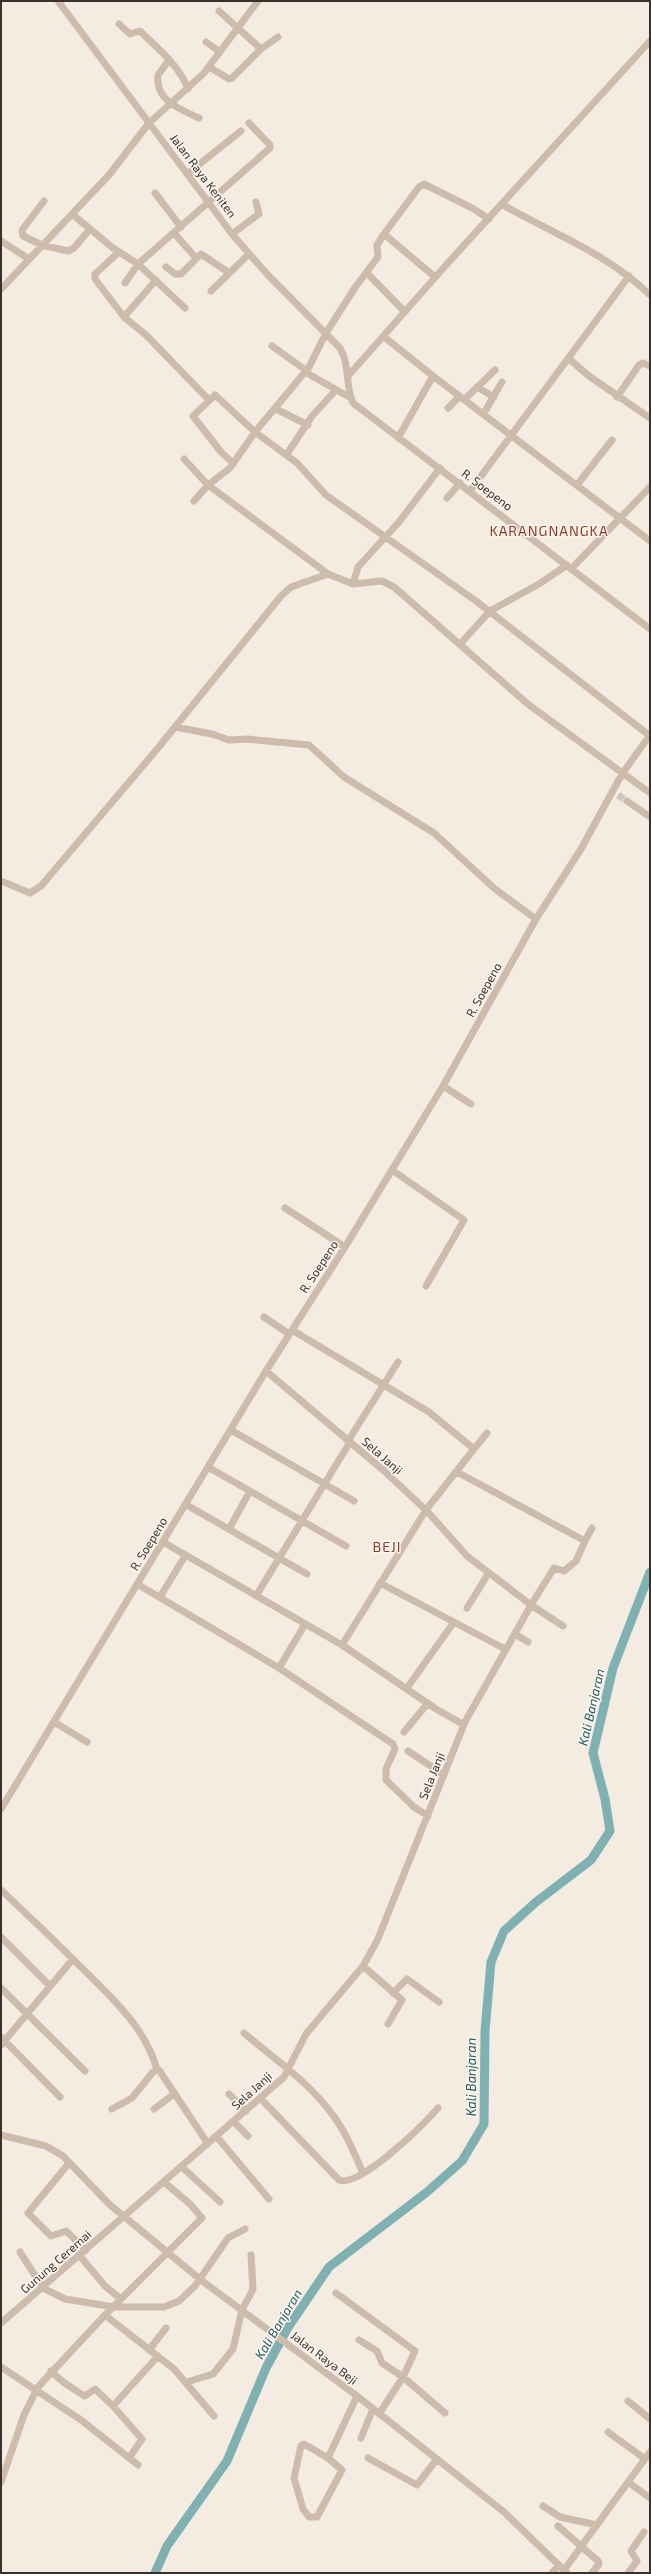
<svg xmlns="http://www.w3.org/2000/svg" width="651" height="2574" font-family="'Exo 2',sans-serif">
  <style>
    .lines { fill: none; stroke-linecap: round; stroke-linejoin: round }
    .river { stroke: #7fb0b2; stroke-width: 9 }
    .minor-tunnel { stroke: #cfc6bd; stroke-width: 7; stroke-dasharray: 7 3.5; stroke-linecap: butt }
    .minor { stroke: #cdbbac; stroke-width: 7 }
    .labels { text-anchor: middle; stroke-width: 3; stroke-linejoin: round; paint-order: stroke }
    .street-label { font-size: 12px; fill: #3b302b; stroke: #fbf5ee }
    .water-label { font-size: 13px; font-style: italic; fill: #1f5a5e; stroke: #fbf5ee }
    .quarter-label { font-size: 14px; letter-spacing: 1px; fill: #8c3b22; stroke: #fbf5ee }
  </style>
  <rect width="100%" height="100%" fill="#f4ebe1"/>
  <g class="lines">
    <path class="river" d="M155,2573L167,2546L227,2461L266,2368L287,2329L329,2267L427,2192L462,2161L484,2124L485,2031L491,1962L504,1931L536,1902L591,1860L610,1831L605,1799L593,1753L613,1668L650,1572"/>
    <path class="minor-tunnel" d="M618,795L627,801"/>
    <path class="minor" d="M58,1L232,234L267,274L340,348C350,365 345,385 353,403L650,629
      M119,24L130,34L140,31C157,48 180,66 188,89
      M206,42L220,52
      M261,49L278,37
      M169,60L158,75C155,101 180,109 199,118
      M209,67L229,79L232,78L261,49L219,11
      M187,174L241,131
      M155,193L181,227
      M44,201L22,230L23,236L42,245L68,251L74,248L90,229
      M503,205C555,235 605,252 650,295
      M72,214L113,248L138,264L270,148V145L249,123
      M174,233L196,258
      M232,234L259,214L256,202
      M384,234L419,187L424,184L472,208L489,219
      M1,241L29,259
      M119,252L95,274V279L124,317L146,335L208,399
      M166,267L175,274H181L201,254L228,272
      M367,273L405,312
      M125,283L138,264L185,308
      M1,289L109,175L149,123L204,73L258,1
      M211,291L249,254
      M124,317L156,280
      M383,336L433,376L398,438
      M272,346L307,371L326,333L356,286L378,257L377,245L384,234L435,277
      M568,358L589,376L650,418
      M348,376L447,264L650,41
      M433,376L650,541
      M477,387L494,397
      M617,397L639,365L643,363L650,366
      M465,399L495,370
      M448,408L460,396
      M276,409L308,425
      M484,413L502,382
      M287,454L312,416L336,390
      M184,459L208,485L328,574L353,584L382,581L394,587L529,705L650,793
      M233,463L221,452L193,416L215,395L255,432L297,463L326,495L476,601L650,736
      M577,485L612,440
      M470,491L629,276
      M447,498L460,483
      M194,501L208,485L230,468L255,432L305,372L351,398
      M572,568L650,487
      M353,584L358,567L399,522L440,468
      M461,643L490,611L539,584L567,565
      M175,727L212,734L229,740L247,739L309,745L344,777L434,833L495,889L536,919
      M627,801L650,817
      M1,881L30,893L41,886L158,748L281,596L291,587L328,574
      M443,1086L471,1104
      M392,1170L464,1220L426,1286
      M285,1208L345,1247
      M264,1317L289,1334
      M292,1330L429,1412L474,1449L426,1510L342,1645
      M231,1430L354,1501
      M348,1441L398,1362
      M474,1449L487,1433
      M208,1467L346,1546
      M457,1472L585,1541L576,1561L564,1571L554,1568L531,1605L563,1626
      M185,1504L307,1574
      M229,1529L250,1491
      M585,1541L592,1528
      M163,1542L342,1645L436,1709L464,1725
      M380,1583L505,1649
      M137,1584L279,1668L393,1744L395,1749L386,1769V1780L414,1807L428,1816
      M256,1596L350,1442
      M160,1597L185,1556
      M467,1608L488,1574
      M515,1634L528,1642
      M279,1668L305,1624
      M407,1688L454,1622
      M54,1722L87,1742
      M404,1732L428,1703
      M408,1751L444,1775
      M1,1809L266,1371L345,1247L443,1086L536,919L581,849L622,774L650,735
      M1,1890C29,1916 56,1942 82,1968C112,1998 146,2028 157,2070
      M1,1937L50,1986
      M363,1966L402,2000L388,2024
      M1,1988L85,2071
      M393,1993L407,1979L439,2002
      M244,2033C273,2058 309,2082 332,2114C346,2132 354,2153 363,2173
      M1,2037L60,2097
      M1,2045L73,1959
      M229,2094L246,2111
      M261,2099L339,2180C360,2188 424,2124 438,2108
      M112,2109L132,2098L153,2072L159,2070L208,2144
      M154,2109L174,2094
      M234,2122L248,2136
      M1,2135L46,2146L63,2156L109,2204L201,2280L357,2396L504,2512L567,2573
      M217,2137L269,2199
      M69,2163L28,2213L51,2236L66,2231L86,2250
      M182,2167L220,2202
      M20,2252L43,2288L65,2299L114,2307H164L179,2301L195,2286L228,2238L245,2229
      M80,2256L105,2286L121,2299
      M336,2293L415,2351L403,2377L379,2414
      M105,2315L174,2369L214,2416
      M1,2323L284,2077L306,2034L363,1966L377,1941L465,1722L531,1605L467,1556L426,1510L383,1470L266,1371
      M359,2340L377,2351L382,2363L403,2377L445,2413
      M149,2350L166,2328
      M1,2367L81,2420L138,2465
      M51,2371C61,2382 72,2388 85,2396L95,2389L113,2406
      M187,2382L213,2374L233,2349L242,2310L253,2289L251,2255
      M628,2401L650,2419
      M608,2432L645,2459
      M361,2438L373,2409
      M129,2458L142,2439L113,2406L158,2356
      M328,2458L342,2470L317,2517H309L303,2509L294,2478L301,2446L304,2444L328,2458L357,2396
      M368,2458L417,2485L437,2459
      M1,2482L24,2415L38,2387L105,2315L202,2218L190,2204L164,2182
      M628,2482L650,2498
      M543,2506L560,2517L597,2525
      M558,2526L598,2561L599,2564L592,2573
      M564,2570L650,2452
      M552,2573L559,2565
      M628,2573L637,2561L631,2551L644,2532"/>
  </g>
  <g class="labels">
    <g class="street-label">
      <text transform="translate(203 176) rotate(53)" y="4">Jalan Raya Keniten</text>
      <text transform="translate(487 490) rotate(37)" y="4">R. Soepeno</text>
      <text transform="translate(484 990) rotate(-61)" y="4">R. Soepeno</text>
      <text transform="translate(319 1267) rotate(-57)" y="4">R. Soepeno</text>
      <text transform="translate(382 1456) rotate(41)" y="4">Sela Janji</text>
      <text transform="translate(149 1544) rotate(-59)" y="4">R. Soepeno</text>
      <text transform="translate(432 1776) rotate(-68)" y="4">Sela Janji</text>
      <text transform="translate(252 2091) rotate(-42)" y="4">Sela Janji</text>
      <text transform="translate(56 2262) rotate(-41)" y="4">Gunung Ceremai</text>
      <text transform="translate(324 2358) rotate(37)" y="4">Jalan Raya Beji</text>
    </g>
    <g class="water-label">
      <text transform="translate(591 1707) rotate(-77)" y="5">Kali Banjaran</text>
      <text transform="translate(471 2077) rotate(-90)" y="5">Kali Banjaran</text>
      <text transform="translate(278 2324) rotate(-59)" y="5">Kali Banjaran</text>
    </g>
    <g class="quarter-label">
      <text x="549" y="536">KARANGNANGKA</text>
      <text x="387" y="1552">BEJI</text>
    </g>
  </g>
  <rect width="651" height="2574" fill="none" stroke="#3b302b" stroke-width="4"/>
</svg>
